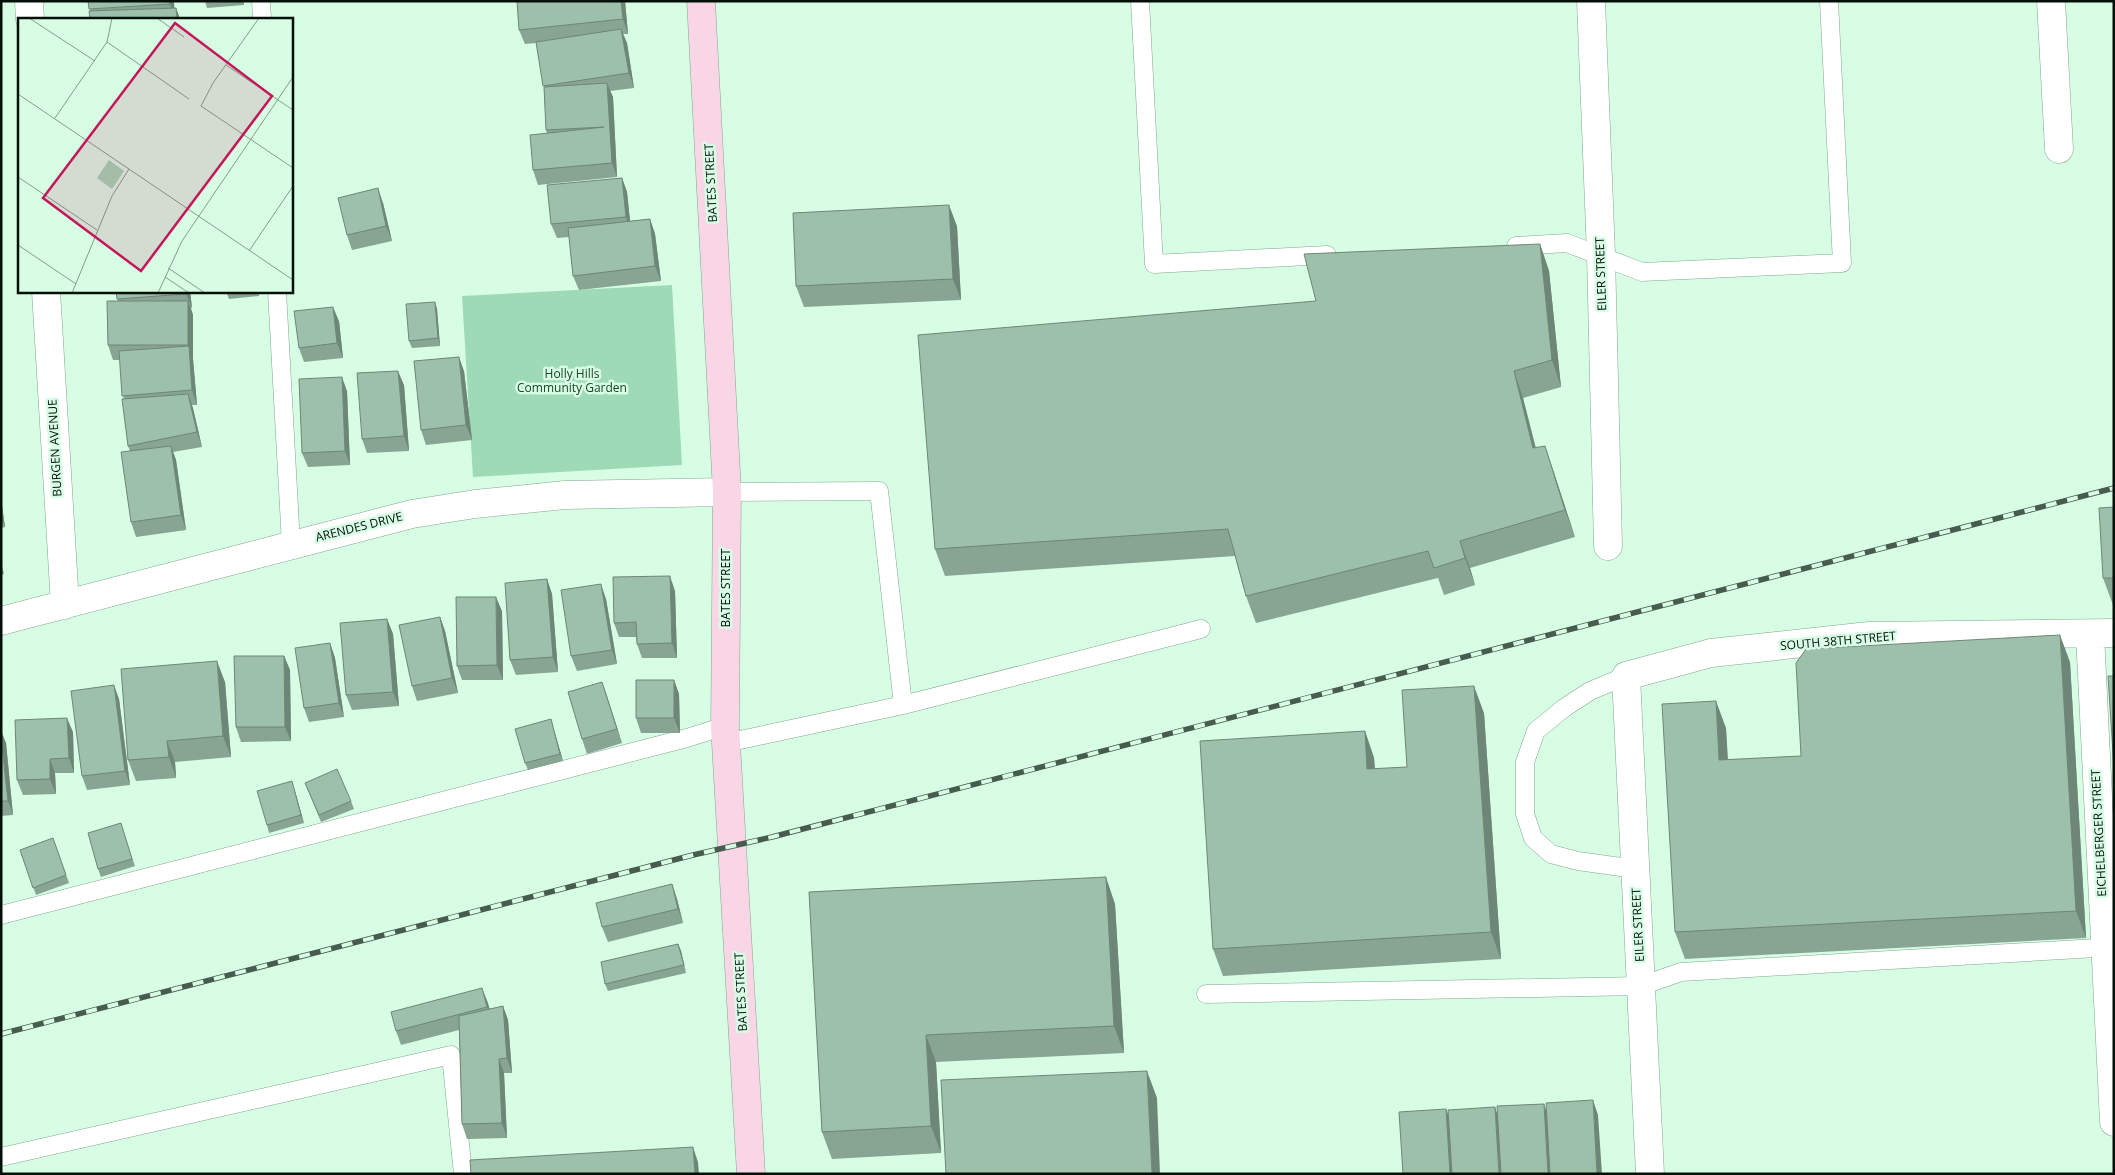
<svg xmlns="http://www.w3.org/2000/svg" width="2115" height="1175" font-family="'Open Sans',sans-serif">
  <style>
    .green { fill: #9edab5 }
    .lines { fill: none; stroke-linecap: round; stroke-linejoin: round }
    .service-casing { stroke: #83a58f; stroke-width: 19 }
    .minor-casing { stroke: #83a58f; stroke-width: 29 }
    .secondary-casing { stroke: #83a58f; stroke-width: 29 }
    .service { stroke: #fff; stroke-width: 18 }
    .minor { stroke: #fff; stroke-width: 28 }
    .secondary { stroke: #f8d6e5; stroke-width: 28 }
    .rail-casing { stroke: #475b4e; stroke-width: 5.5 }
    .rail { stroke: #d8fde5; stroke-width: 4; stroke-dasharray: 11; stroke-linecap: butt }
    .wall { fill: #87a592 }
    .shaded-wall { fill: #6e8677 }
    .building { fill: #9dc0aa; stroke: #6e8677 }
    .labels { text-anchor: middle; stroke-width: 5; stroke-linejoin: round; paint-order: stroke }
    .street-label { font-size: 12px; fill: #030f07; stroke: #d8fde5 }
    .park-label { font-size: 12px; fill: #19432c; stroke: #d8fde5 }
    .inset-road { fill: none; stroke: #839e8c; stroke-width: 1 }
    .view { fill: #c2185b; fill-opacity: 0.15; stroke: #c2185b; stroke-width: 2.5 }
    .inset-edge { fill: none; stroke: #030f07; stroke-width: 2.5 }
  </style>
  <rect width="100%" height="100%" fill="#d8fde5"/>
  <path class="green" d="M672 285 682 465 473 477 462 296Z"/>
  <g class="lines">
    <g class="service-casing">
      <path id="service" d="M261 1 262 19
        M1140 1 1154 264 1327 255
        M1516 246 1567 243 1642 272 1842 263 1829 1
        M277 291 291 544
        M727 492 879 491 903 705
        M1626 676 1590 691 1564 708 1536 731 1525 762V814L1533 838 1551 854 1578 861 1635 869
        M726 743 903 705 1201 629
        M1 915 687 738 725 726
        M1206 994 1641 986 1681 972 2114 947
        M1 1157 451 1055 463 1174"/>
    </g>
    <g class="minor-casing">
      <path id="minor" d="M29 1 30 19
        M1591 1 1601 255 1608 546
        M2051 1 2059 149
        M46 291 65 605
        M1 621 412 514 475 504 565 495 727 492
        M2090 634 2114 1122
        M1650 1174 1626 676 1711 653 1869 636 2114 633"/>
    </g>
    <g class="secondary-casing">
      <path id="secondary" d="M701 1 727 492 725 726 751 1174"/>
    </g>
    <use href="#service" class="service"/>
    <use href="#minor" class="minor"/>
    <use href="#secondary" class="secondary"/>
    <g class="rail-casing">
      <path id="rail" d="M1 1034 693 855 772 837 2114 488"/>
    </g>
    <use href="#rail" class="rail"/>
  </g>
  <path class="wall" d="M88 1H174V8H176L180 19H90V11Z
    M205 1H244V5L207 8Z
    M517 1H625L628 34H623L627 43 634 88 610 91 613 97 617 177 538 185 533 170 547 133 546 130 544 87 536 43 525 44 519 30Z
    M622 178 627 192 630 221 650 219 655 234 661 281 579 290 573 276 569 237 557 238 551 224Z
    M383 203 392 241 352 250 347 235Z
    M957 226 961 300 804 307 796 286Z
    M1540 244 1549 271 1561 387 1523 398 1536 448 1545 446 1554 473 1575 537 1470 568 1475 585 1444 595 1438 578 1256 623 1246 596 1235 556 945 576 935 549 1316 301Z
    M116 291H190L192 308H191L193 315V359L197 405H192L202 447 173 452 176 460 186 530 136 537 131 522 130 451 128 446 120 360H113L108 345 118 301Z
    M226 291H259V296L229 299Z
    M435 302 437 309 440 346 412 348 409 341Z
    M339 321 343 358 304 362 299 348Z
    M464 371 472 440 426 445 421 430Z
    M404 385 409 451 367 453 362 439Z
    M347 391 350 465 308 467 302 453Z
    M1 499 5 527 1 528Z
    M2114 507V605H2113L2103 578Z
    M1 562 4 574 1 575Z
    M547 579 552 594 558 672 516 675 510 660Z
    M675 591 677 658H642L637 644 636 637H619L614 623Z
    M606 599 617 664 577 671 571 656Z
    M502 611 503 680H462L457 666Z
    M440 617 445 631 458 693 417 701 412 686Z
    M387 619 393 634 399 706 352 710 346 695Z
    M330 643 335 658 344 717 309 722 304 708Z
    M284 656 290 670 291 741 241 742 236 727Z
    M2070 662 2086 938 1685 959 1675 932 1726 728 1728 760 1801 756Z
    M674 680 679 694 680 733H641L636 718Z
    M225 682 231 757 175 762 176 778 136 781 128 760Z
    M602 682 622 743 587 754 582 739Z
    M119 699 130 785 87 790 82 776Z
    M1484 713 1501 959 1223 976 1213 949 1365 731 1374 758 1375 769 1407 767Z
    M551 719 563 761 528 770 525 763Z
    M1 731 6 743 13 815 1 816Z
    M73 732 74 773H55L56 794 23 795 17 780Z
    M305 783 351 801 354 809 321 822Z
    M294 788 304 823 269 833 267 825Z
    M123 831 135 866 101 877 98 869Z
    M53 838 69 883 36 895 20 850Z
    M672 884 677 899 683 923 608 942 602 927Z
    M809 892 1115 904 1124 1053 936 1062 941 1153 832 1159 822 1132Z
    M678 944 681 951 686 973 608 991 605 984Z
    M482 988 489 1009 503 1006 508 1020 512 1073H504L507 1138 467 1139 462 1124 459 1030 401 1045 396 1031Z"/>
  <path class="shaded-wall" d="M169 1H174L175 19Z
    M621 1H625L628 34 623 19Z
    M176 8 180 19H177Z
    M621 29 627 43 634 88 629 73Z
    M607 83 613 97 617 177 612 163Z
    M622 178 627 192 631 231 626 217Z
    M378 188 383 203 392 241 386 226Z
    M949 205 957 226 961 300 953 279Z
    M650 219 655 234 661 281 655 266Z
    M1540 244 1549 271 1561 387 1552 360Z
    M186 291H190L192 308 186 294Z
    M188 301 193 315V359L197 405 192 390 188 345Z
    M435 302 437 309 440 346 438 338Z
    M333 307 339 321 343 358 337 343Z
    M459 357 464 371 472 440 466 425Z
    M398 371 404 385 409 451 404 436Z
    M1514 371 1523 398 1542 475 1533 448Z
    M342 377 347 391 350 465 345 451Z
    M188 394 193 408 202 447 197 432Z
    M171 446 176 460 186 530 181 515Z
    M1545 446 1554 473 1575 537 1565 510Z
    M1 499 5 527 1 518Z
    M1460 541 1470 568 1475 585 1465 558Z
    M670 576 675 591 677 658 672 643Z
    M547 579 552 594 558 672 553 657Z
    M601 584 606 599 617 664 612 650Z
    M496 597 502 611 503 680 497 665Z
    M440 617 445 631 458 693 452 678Z
    M387 619 393 634 399 706 393 692Z
    M2060 635 2070 662 2086 938 2076 911Z
    M330 643 335 658 344 717 339 703Z
    M284 656 290 670 291 741 285 727Z
    M217 661 225 682 231 757 223 736Z
    M674 680 679 694 680 733 674 718Z
    M602 682 607 696 622 743 617 729Z
    M114 685 119 699 130 785 125 771Z
    M1474 686 1484 713 1501 959 1491 932Z
    M1716 701 1726 728 1729 787 1719 760Z
    M67 718 73 732 74 773 69 758Z
    M551 719 553 727 563 761 560 754Z
    M1 731 6 743 13 815 8 801Z
    M1365 731 1374 758 1377 796 1367 769Z
    M167 741 175 762 176 778 169 757Z
    M50 759 55 773 56 794 50 779Z
    M292 781 304 823 301 815Z
    M1106 877 1115 904 1124 1053 1114 1026Z
    M672 884 677 899 683 923 678 909Z
    M678 944 681 951 686 973 684 965Z
    M482 988 488 1003 493 1021 487 1007Z
    M503 1006 508 1020 512 1073 507 1058Z
    M926 1035 936 1062 941 1153 931 1126Z
    M499 1059 504 1073 507 1138 502 1123Z
    M1147 1071 1157 1098 1160 1174H1152Z
    M1593 1100 1598 1115 1602 1174H1597Z
    M1544 1104 1549 1118 1553 1174H1548Z
    M1495 1107 1500 1122 1503 1174H1499Z
    M1446 1109 1452 1124 1454 1174H1450Z
    M693 1147 698 1162 699 1174H695Z"/>
  <path class="building" d="M88 1H169L170 4 89 9Z
    M517 1H621L623 19 519 30Z
    M176 8 177 19H90L89 11Z
    M621 29 629 73 543 86 536 42Z
    M607 83 612 163 533 170 530 135 604 127 546 130 544 87Z
    M622 178 626 217 551 224 547 185Z
    M378 188 386 226 347 235 338 198Z
    M949 205 953 279 796 286 793 213Z
    M650 219 655 266 573 276 568 228Z
    M1540 244 1552 360 1514 371 1533 448 1545 446 1565 510 1460 541 1465 558 1434 568 1428 551 1246 596 1228 529 935 549 918 335 1316 301 1304 254Z
    M116 291H186V294L117 299Z
    M107 301H188V345H108Z
    M435 302 438 338 409 341 406 304Z
    M333 307 337 343 299 348 294 311Z
    M189 346 192 390 122 396 119 351Z
    M459 357 466 425 421 430 414 361Z
    M398 371 404 436 362 439 357 373Z
    M342 377 345 451 302 453 299 379Z
    M188 394 197 432 128 446 122 399Z
    M171 446 181 515 131 522 121 452Z
    M2114 507V578H2103L2099 508Z
    M670 576 672 643 637 644 636 622 614 623 613 577Z
    M547 579 553 657 510 660 505 583Z
    M601 584 612 650 571 656 561 590Z
    M456 597H496L497 665 457 666Z
    M440 617 452 678 412 686 399 625Z
    M387 619 393 692 346 695 340 623Z
    M2060 635 2076 911 1675 932 1662 704 1716 701 1719 760 1801 756 1796 663 1806 649Z
    M330 643 339 703 304 708 295 648Z
    M234 656H284L285 727H236Z
    M217 661 223 736 167 741 169 757 128 760 121 669Z
    M2108 676H2114V769Z
    M636 680H674V718H636Z
    M602 682 617 729 582 739 568 692Z
    M114 685 125 771 82 776 71 691Z
    M1474 686 1491 932 1213 949 1200 741 1365 731 1367 769 1407 767 1402 690Z
    M67 718 69 758 50 759V779L17 780 15 720Z
    M551 719 560 754 525 763 515 729Z
    M1 737 8 801H1Z
    M337 769 351 801 319 815 305 783Z
    M292 781 301 815 267 825 257 791Z
    M121 823 132 859 98 869 88 833Z
    M53 838 66 875 33 888 20 850Z
    M1106 877 1114 1026 926 1035 931 1126 822 1132 809 892Z
    M672 884 678 909 602 927 596 903Z
    M678 944 684 965 605 984 601 962Z
    M482 988 487 1007 396 1031 391 1012Z
    M503 1006 507 1058 499 1059 502 1123 462 1124 459 1016Z
    M1147 1071 1152 1174H946L941 1080Z
    M1593 1100 1597 1174H1550L1546 1103Z
    M1544 1104 1548 1174H1501L1497 1106Z
    M1495 1107 1499 1174H1452L1448 1110Z
    M1446 1109 1450 1174H1403L1399 1112Z
    M693 1147 695 1174H471L470 1160Z"/>
  <g class="labels">
    <g class="street-label">
      <text transform="translate(711 183) rotate(-93)" y="4">BATES STREET</text>
      <text transform="translate(1601 274) rotate(-92)" y="4">EILER STREET</text>
      <text transform="translate(55 448) rotate(-93)" y="4">BURGEN AVENUE</text>
      <text transform="translate(359 527) rotate(-14)" y="4">ARENDES DRIVE</text>
      <text transform="translate(726 588) rotate(-90)" y="4">BATES STREET</text>
      <text transform="translate(1838 641) rotate(-5)" y="4">SOUTH 38TH STREET</text>
      <text transform="translate(2099 833) rotate(-93)" y="4">EICHELBERGER STREET</text>
      <text transform="translate(1638 925) rotate(-93)" y="4">EILER STREET</text>
      <text transform="translate(741 992) rotate(-93)" y="4">BATES STREET</text>
    </g>
    <g class="park-label">
      <text x="572" y="378">Holly Hills<tspan x="572" dy="14">Community Garden</tspan></text>
    </g>
  </g>
  <g transform="translate(18 18)">
    <rect width="275" height="275" fill="#d8fde5"/>
    <path d="M91 142 106 153 94 171 79 160Z" fill="#9edab5"/>
    <path class="inset-road" d="M11 0 77 43M139 0 166 19M241 0 195 65 183 88 275 150M89 24 171 81M208 47 275 92M0 76 275 262M37 100 89 24 94 0M0 159 79 212M0 227 58 266M231 233 275 168M150 250 187 275M147 259 171 275M54 275 94 178 111 151M140 275 164 223 275 59"/>
    <path class="view" d="M157 5 254 78 123 253 25 180Z"/>
    <rect width="275" height="275" class="inset-edge"/>
  </g>
  <rect width="2115" height="1175" fill="none" stroke="#030f07" stroke-width="5"/>
</svg>
